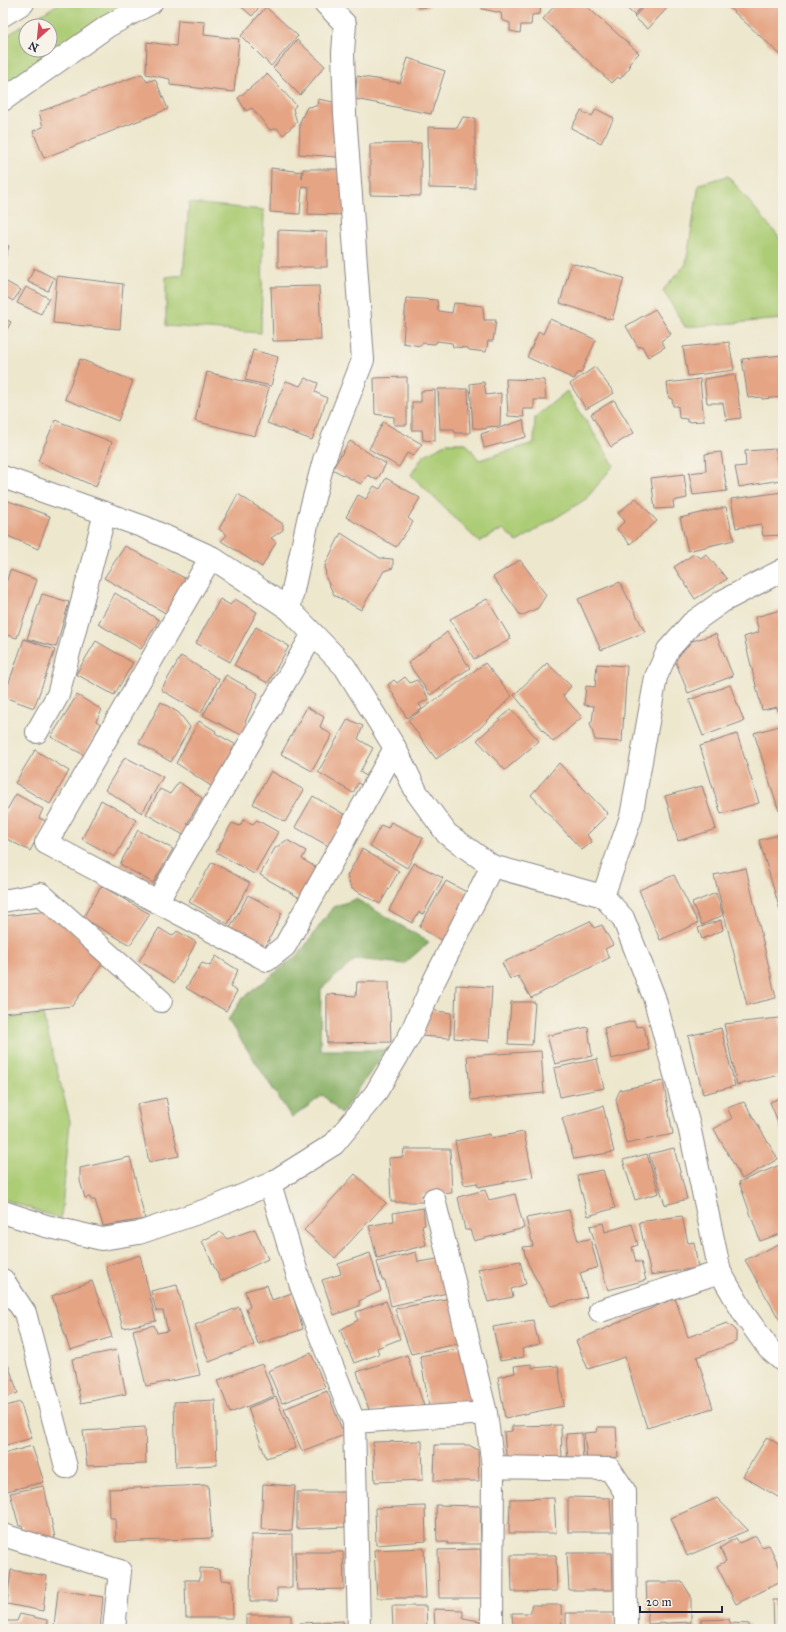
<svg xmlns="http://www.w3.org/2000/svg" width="786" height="1632" font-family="'IM FELL Great Primer',serif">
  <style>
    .green { fill: #accc75; stroke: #677758; fill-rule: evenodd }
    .forest { fill: #89b066; stroke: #566950 }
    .building { fill: #e5a484 }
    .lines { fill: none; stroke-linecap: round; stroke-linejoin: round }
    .minor-casing { stroke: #888484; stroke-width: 24 }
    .tertiary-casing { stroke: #888484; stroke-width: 24 }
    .motorway-casing { stroke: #888484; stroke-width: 24 }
    .minor { stroke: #fff; stroke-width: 22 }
    .tertiary { stroke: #fff; stroke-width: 22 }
    .motorway { stroke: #fff; stroke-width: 22 }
  </style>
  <rect width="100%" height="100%" fill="#f7f3e8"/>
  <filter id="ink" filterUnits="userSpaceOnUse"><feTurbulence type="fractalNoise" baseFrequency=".025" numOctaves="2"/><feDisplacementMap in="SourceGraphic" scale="8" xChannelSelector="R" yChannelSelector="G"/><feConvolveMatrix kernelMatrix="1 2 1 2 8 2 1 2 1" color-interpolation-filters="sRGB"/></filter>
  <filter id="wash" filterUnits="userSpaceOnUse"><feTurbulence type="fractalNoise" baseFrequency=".012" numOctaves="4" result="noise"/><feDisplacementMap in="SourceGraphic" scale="16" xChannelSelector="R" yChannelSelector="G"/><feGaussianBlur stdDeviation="0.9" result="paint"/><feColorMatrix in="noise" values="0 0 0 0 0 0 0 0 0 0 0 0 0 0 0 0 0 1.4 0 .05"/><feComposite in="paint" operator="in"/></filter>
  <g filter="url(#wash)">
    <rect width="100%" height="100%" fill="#ede7cd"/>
    <path class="green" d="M60 3H131L3 88V38ZM26 26H50V50H26Z
      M728 176 783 242V319L685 327 663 290 686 264 699 184Z
      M189 203 264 210 261 333 166 326V277L183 275Z
      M567 391 614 465 586 499 517 542 503 529 479 542 411 475 423 456 447 443H466L479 460 534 443 535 417Z
      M43 1015 70 1121 61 1219 3 1199V1019Z"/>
    <path class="forest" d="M356 899 429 942 404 964 356 959 321 989 320 1050H386L341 1114 323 1095 292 1118 228 1020 242 999 299 954 333 907Z"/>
    <g id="blocks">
      <path class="building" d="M237 3H263L252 16Z
        M410 3H430L429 7 418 8 417 4 410 5Z
        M483 3H541L540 14 532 15 531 25H521L520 33 510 31V23L502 20 501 13 482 9Z
        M557 3H583L639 53 629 64 630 67 620 79 618 77 612 83 543 19Z
        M621 3H645L634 15Z
        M647 3H661L667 8 648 29 634 17Z
        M724 3H780L783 6V57Z
        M266 7 298 36 271 66 241 36Z
        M178 20 205 22 204 35 239 39 234 92 170 85V79L146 74 147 42 176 46Z
        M297 40 325 66 300 95 273 68Z
        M408 58 445 71 431 114 355 99 357 76 400 83Z
        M142 74 147 82 155 79 168 109 44 158 33 131 43 127 39 112Z
        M267 74 296 105 293 109 297 122 283 135 277 128 270 130 252 108 246 111 238 98Z
        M318 99 338 103 337 157 299 154 300 122 307 107 317 106Z
        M596 109 614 118 601 143 571 128 581 111 592 116Z
        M463 117 475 118V189L429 188 428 127 457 128Z
        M421 143V196L370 195V144Z
        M271 168 302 172V178L303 169H345V215L308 214 309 187 302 186 300 214 270 212Z
        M278 230 327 232V267H278Z
        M3 244 9 246 5 259 3 258Z
        M571 263 624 278 612 320 560 303Z
        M34 268 54 278 48 291 28 282Z
        M57 276 123 284 120 329 53 323Z
        M3 280 21 290 13 301 3 295Z
        M319 286 321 340 273 341 271 287Z
        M26 287 49 298 41 314 17 303Z
        M406 298 437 300 438 311 452 313 454 303 483 306 484 320H496L493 341H488L486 352 469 350 468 348 453 347 452 343 437 341 435 344 422 343 420 346 403 343Z
        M655 309 671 334 661 341 665 347 648 357 642 346 638 347 626 326Z
        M3 318 11 322 3 337Z
        M550 319 596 340 581 373H578L574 379 527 357 539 331 543 334Z
        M729 342 734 370 688 376 683 347Z
        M253 350 278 357 271 386 245 380Z
        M783 355V397L762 399 761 397 748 398 742 359Z
        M80 359 133 381 118 421 65 399Z
        M595 367 614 393 586 409 570 384Z
        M207 372 269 388 255 436 195 421Z
        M735 374 741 418 726 420 723 403H707L704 379Z
        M407 377V425H394V417L375 414 374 378Z
        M305 378 318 383 315 392 327 398 312 440 267 423 286 381 300 386Z
        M506 379 544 380 546 400H534V409H523L524 417 508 416Z
        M700 379 704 421 687 422V419L679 418 678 406H673L672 399 669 398 667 383Z
        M484 382 486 395 501 393 500 426 487 427 486 429 473 428 470 384Z
        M438 389H468L470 433H455L454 429H440Z
        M435 390V441L423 440 422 430H412V402H421V391Z
        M614 400 634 433 611 447 591 414Z
        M55 420 112 442 96 487 38 461Z
        M523 420 526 437 484 448 481 434Z
        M383 422 422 444 413 456 407 453 399 467 369 449Z
        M350 441 386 464 377 480 368 475 361 484 332 469Z
        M776 449 780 480 739 487 735 467 746 466 745 451Z
        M721 452 727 491 693 495 689 473 706 471 705 454Z
        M684 474 687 498 673 501 674 508 655 509 651 478Z
        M386 478 420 498 408 518 413 522 396 547 346 517 358 495 366 499 374 486 380 489Z
        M783 492V535L763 536 761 524 736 528 731 499Z
        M238 494 283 524V530L271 538 276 542 262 567 221 541 227 535 219 529Z
        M636 498 657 521 630 544 617 529 625 521 618 513Z
        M3 499 50 516 38 549 3 534Z
        M726 507 734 540 688 551 680 518Z
        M341 533 380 558 393 559V568L384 571 361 610 334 595 326 578 325 565Z
        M125 546 188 580 169 615 104 578Z
        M694 554 701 558 706 554 727 579 695 599 674 567Z
        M520 560 546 595 538 608 521 616 493 577Z
        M10 570 37 580 17 638 3 634V593Z
        M620 582 645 632 601 650 578 599Z
        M115 593 159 620 141 649 98 624Z
        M42 594 69 602 56 647 27 639Z
        M220 599 230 605 235 599 257 612 230 662 196 643Z
        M487 599 511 639 474 659 450 619Z
        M781 610 783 618V714L779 715 777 707 762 710 744 637 759 632 755 617Z
        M256 627 289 646 268 683 234 665Z
        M447 632 470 668 430 695 408 663Z
        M716 634 733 676 688 693 675 660 692 641Z
        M24 639 55 650 34 708 4 697Z
        M96 641 133 663 114 695 76 674Z
        M181 656 219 679 201 713 161 690Z
        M485 663 512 696 479 729 436 759 408 720Z
        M547 663 571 686 563 696 582 717 553 742 514 695Z
        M597 664 627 666 622 742 595 740 590 723 592 722 594 706 584 705 586 686 595 687Z
        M226 675 258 693 245 722 251 727 245 737 203 715Z
        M405 677 410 683 417 680 429 699 419 704 422 709 407 718 388 685 394 680 397 683Z
        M730 685 744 721 703 736 689 700Z
        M77 695 102 710 96 721 101 724 84 755 51 737Z
        M161 702 179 713 190 727 171 762 139 743Z
        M307 707 324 717 320 727 332 735 312 771 281 754Z
        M511 709 539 741 505 770 477 740Z
        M348 719 363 726 358 739 373 748 360 772 368 777 363 786 358 783 353 793 318 772Z
        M199 721 216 731 215 733 238 746 214 788 176 763Z
        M783 725V810L779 811 754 733Z
        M737 734 759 803 721 814 700 746Z
        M35 750 69 771 50 804 15 783Z
        M125 757 163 777 142 813 105 790Z
        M559 763 608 814 587 835 592 842 582 850 531 795Z
        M271 771 304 790 285 822 253 804Z
        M179 782 202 798 187 824 193 827 187 837 146 814 160 789 170 794Z
        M702 786 716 829 678 841 665 796Z
        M16 794 43 809 39 818 46 821 30 851 3 837V817Z
        M313 796 347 816 330 847 295 827Z
        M101 800 136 820 115 857 82 839Z
        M243 820 253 824 257 820 278 832 254 874 216 852 232 823 240 826Z
        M391 822 423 838 407 868 370 846 381 825 388 828Z
        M138 830 173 849 153 883 120 864Z
        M783 834V920L759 840Z
        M287 840 306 851 302 859 317 868 300 898 260 875 275 848Z
        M362 849 399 871 380 904 351 888 347 876Z
        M212 862 250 883 228 924 189 902Z
        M414 863 443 878 423 914 419 912 412 923 389 910Z
        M746 868 776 998 747 1005 714 875Z
        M674 875 698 923 660 940 639 890Z
        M446 881 470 894 445 942 419 927Z
        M101 886 150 914 130 945 83 918Z
        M716 893 723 915 702 925 692 903Z
        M248 895 282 913 265 948 230 928Z
        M49 911 104 961 72 1006 3 1013V916Z
        M721 920 723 930 702 939 698 928Z
        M590 921 594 928 602 925 613 945 605 949 609 958 531 998 518 976 510 979 502 963Z
        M159 928 172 936 177 931 196 942 175 983 139 961Z
        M216 956 238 970 230 987 237 991 226 1011 186 988 202 963 210 966Z
        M357 982H389L391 1042 327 1043V994L356 996Z
        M456 985 492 987 489 1041 454 1038Z
        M511 1002H535L532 1045 508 1044Z
        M430 1010 451 1013 450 1038 420 1036Z
        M779 1018 783 1032V1070L779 1071 780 1075 737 1085 724 1024Z
        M634 1021 636 1027 644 1026 649 1050 611 1059 604 1028Z
        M588 1027 592 1056 555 1064 547 1036Z
        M721 1028 735 1086 703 1094 688 1036Z
        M541 1051 544 1093 471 1100 467 1056Z
        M597 1059 604 1088 560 1097 554 1068Z
        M663 1081 673 1134 626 1144 616 1099 620 1090Z
        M783 1097V1134L770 1102Z
        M166 1098 179 1156 149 1162 137 1104Z
        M744 1102 778 1159 742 1179 714 1129 732 1118 727 1108Z
        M603 1106 614 1152 574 1159 562 1118Z
        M524 1132 533 1177 478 1187 477 1183 464 1185 455 1141 490 1134 491 1138Z
        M674 1148 687 1199 665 1205 649 1154Z
        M404 1149H450L452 1193 422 1195 423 1202H391L389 1158 403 1157Z
        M647 1154 659 1193 635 1200 623 1160Z
        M130 1157 145 1219 103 1226 95 1200H91L90 1197 85 1198 80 1181V1168Z
        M780 1165 783 1172V1233L760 1241 739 1182Z
        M603 1170 615 1208 588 1216 577 1175Z
        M355 1174 386 1203 335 1258 304 1230Z
        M485 1190 489 1200 515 1194 524 1228 474 1241 470 1230H465L458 1197Z
        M423 1208 425 1225 422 1226 426 1245 377 1258 369 1226 394 1221 393 1213Z
        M569 1210 578 1241 590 1239 598 1267 580 1273 587 1297 551 1306 528 1264 523 1247 533 1246 526 1218Z
        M682 1216 688 1243 694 1242 698 1268 651 1275 639 1222Z
        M603 1223 605 1232 632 1224 638 1245 632 1247 636 1262H641L646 1280 608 1290 590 1226Z
        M255 1229 268 1259 221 1281 202 1241 220 1232 227 1239Z
        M783 1242V1326L745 1260Z
        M416 1252 418 1262 438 1259 447 1293 391 1306 385 1280H382L377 1262Z
        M370 1253 381 1291 359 1301V1306L334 1315 322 1280 341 1274 338 1264Z
        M140 1255 156 1321 123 1328 106 1266Z
        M520 1261 526 1284 511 1289 513 1297 488 1302 478 1269Z
        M92 1281 112 1337 70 1350 52 1296Z
        M177 1285 200 1375 146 1386 133 1330 154 1325 157 1333 168 1331 163 1311H156L151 1291Z
        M267 1285 272 1300 292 1293 303 1329 258 1344 246 1309 250 1307 245 1291Z
        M450 1298 461 1343 411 1354 395 1309Z
        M675 1298 688 1337 727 1323 736 1330V1342L697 1357 713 1408 647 1428 625 1357 588 1369 576 1341Z
        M386 1301 400 1339 377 1348 379 1354 354 1363 340 1330 358 1320 356 1312Z
        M239 1307 254 1345 209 1362 195 1325Z
        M533 1320 539 1344 522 1349 524 1357 500 1361 493 1327Z
        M462 1348 472 1402 430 1411 420 1356Z
        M117 1350 126 1394 81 1403 72 1359Z
        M311 1353 325 1387 282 1403 268 1371Z
        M407 1355 425 1409 390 1412 388 1407 370 1413 357 1372Z
        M8 1364 18 1393 3 1398V1365Z
        M262 1364 274 1396 230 1413 218 1380Z
        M532 1364V1368L558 1366 564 1406 505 1418 498 1377 515 1373 514 1366Z
        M327 1391 344 1435 302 1451 284 1409Z
        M276 1397 296 1448 266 1458 248 1408Z
        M215 1400 217 1465 176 1467 174 1402Z
        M20 1402 32 1438 3 1446V1407Z
        M561 1425 562 1460 516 1461 506 1455 504 1432 512 1431V1426Z
        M145 1427 146 1464 87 1466 83 1431Z
        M598 1427H616L618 1457 587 1460 584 1433 597 1432Z
        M582 1433 583 1461H568L566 1434Z
        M767 1437 783 1447V1500L743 1476Z
        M422 1441 423 1480 375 1482 373 1442Z
        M435 1445H469L478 1450 479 1481H434Z
        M32 1446 44 1482 3 1492V1454Z
        M263 1484 295 1486 292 1531 261 1529Z
        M208 1485 212 1538 116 1542 115 1518H110L109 1489Z
        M44 1486 55 1538 39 1542 24 1532 22 1526H19L10 1493Z
        M297 1492H345V1527L297 1529Z
        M568 1497 610 1498 612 1532H568Z
        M554 1498 556 1533H509L510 1499Z
        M717 1498 748 1530 687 1556 671 1518Z
        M436 1505 480 1506 481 1544H447L448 1542H437Z
        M425 1506 426 1541 376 1545 375 1508Z
        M292 1534V1588H277V1601H250L251 1535Z
        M756 1536 762 1547 769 1545 783 1574V1581L736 1604 717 1566 726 1561 720 1548 736 1538 739 1543Z
        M424 1548 426 1598H377L374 1550Z
        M480 1549 482 1598H439L438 1550Z
        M295 1552H343L344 1589 297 1590Z
        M567 1553H612L613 1590H569Z
        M511 1555H556L557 1591 512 1592Z
        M200 1568 220 1569 221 1580 232 1581 233 1618H186L185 1580H200Z
        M11 1570 47 1576 43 1611 7 1604Z
        M646 1582H682L691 1596V1622L648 1624Z
        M58 1590 103 1597 100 1629H70L54 1626Z
        M773 1600H783V1629H774Z
        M531 1605H561L562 1629H513L512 1613H531Z
        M392 1606H426L427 1629H393Z
        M434 1609 463 1610V1618L480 1621V1629H435Z
        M566 1613H614L615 1629H566Z
        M20 1614 47 1620V1629H6V1621H17Z
        M246 1615H291V1629H246Z
        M729 1619 730 1623 749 1624V1629H701V1620Z
        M343 1621 344 1629H300V1623Z
        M642 1626 696 1627V1629H642Z"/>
    </g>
  </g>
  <g filter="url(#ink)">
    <use href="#blocks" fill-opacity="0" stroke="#888484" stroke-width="1"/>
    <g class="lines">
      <g class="minor-casing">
        <path id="minor" d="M3 100 108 26 151 3
          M211 557 46 843 267 960 285 946 395 748
          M289 609 308 520 324 460 363 360 345 114 343 53 345 24 325 3
          M37 732 58 695 105 513
          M603 896 631 817 656 677 668 650 692 623 723 601 783 570
          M3 901 41 894 161 1001
          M157 902 313 634
          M270 1184 301 1286 354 1422 359 1629
          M3 1212 46 1226 102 1239 139 1233 215 1207 270 1184 334 1144 375 1094 410 1035 434 981 492 866
          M3 1280 25 1313 66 1467
          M600 1311 720 1272
          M486 1413 493 1467
          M354 1422 486 1413 434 1199
          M3 1535 120 1571 114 1629
          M492 1629 493 1467 610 1469 625 1492 626 1629"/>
      </g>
      <g class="tertiary-casing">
        <path id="tertiary" d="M3 477 144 527 211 557 289 609 345 667 395 748 417 793 447 834 492 866 603 896 623 918 654 997 689 1126 720 1272 746 1317 769 1349 783 1361"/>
      </g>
      <g class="motorway-casing">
        <path id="motorway" d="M3 15 23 3"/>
      </g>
      <use href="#minor" class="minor"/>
      <use href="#tertiary" class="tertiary"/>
      <use href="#motorway" class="motorway"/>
    </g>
  </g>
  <rect width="786" height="1632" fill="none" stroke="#f7f3e8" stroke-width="16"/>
  <g transform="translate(38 38) rotate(207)"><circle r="19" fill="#f7f3e8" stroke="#a29fa3"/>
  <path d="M0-3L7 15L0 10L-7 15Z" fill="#d1495b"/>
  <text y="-6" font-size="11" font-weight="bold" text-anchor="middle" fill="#22223b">N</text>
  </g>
  <path d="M640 1606v6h82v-6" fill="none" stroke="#22223b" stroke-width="2"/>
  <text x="646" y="1606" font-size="12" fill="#22223b" stroke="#f7f3e8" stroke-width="3" paint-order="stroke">20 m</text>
</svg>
